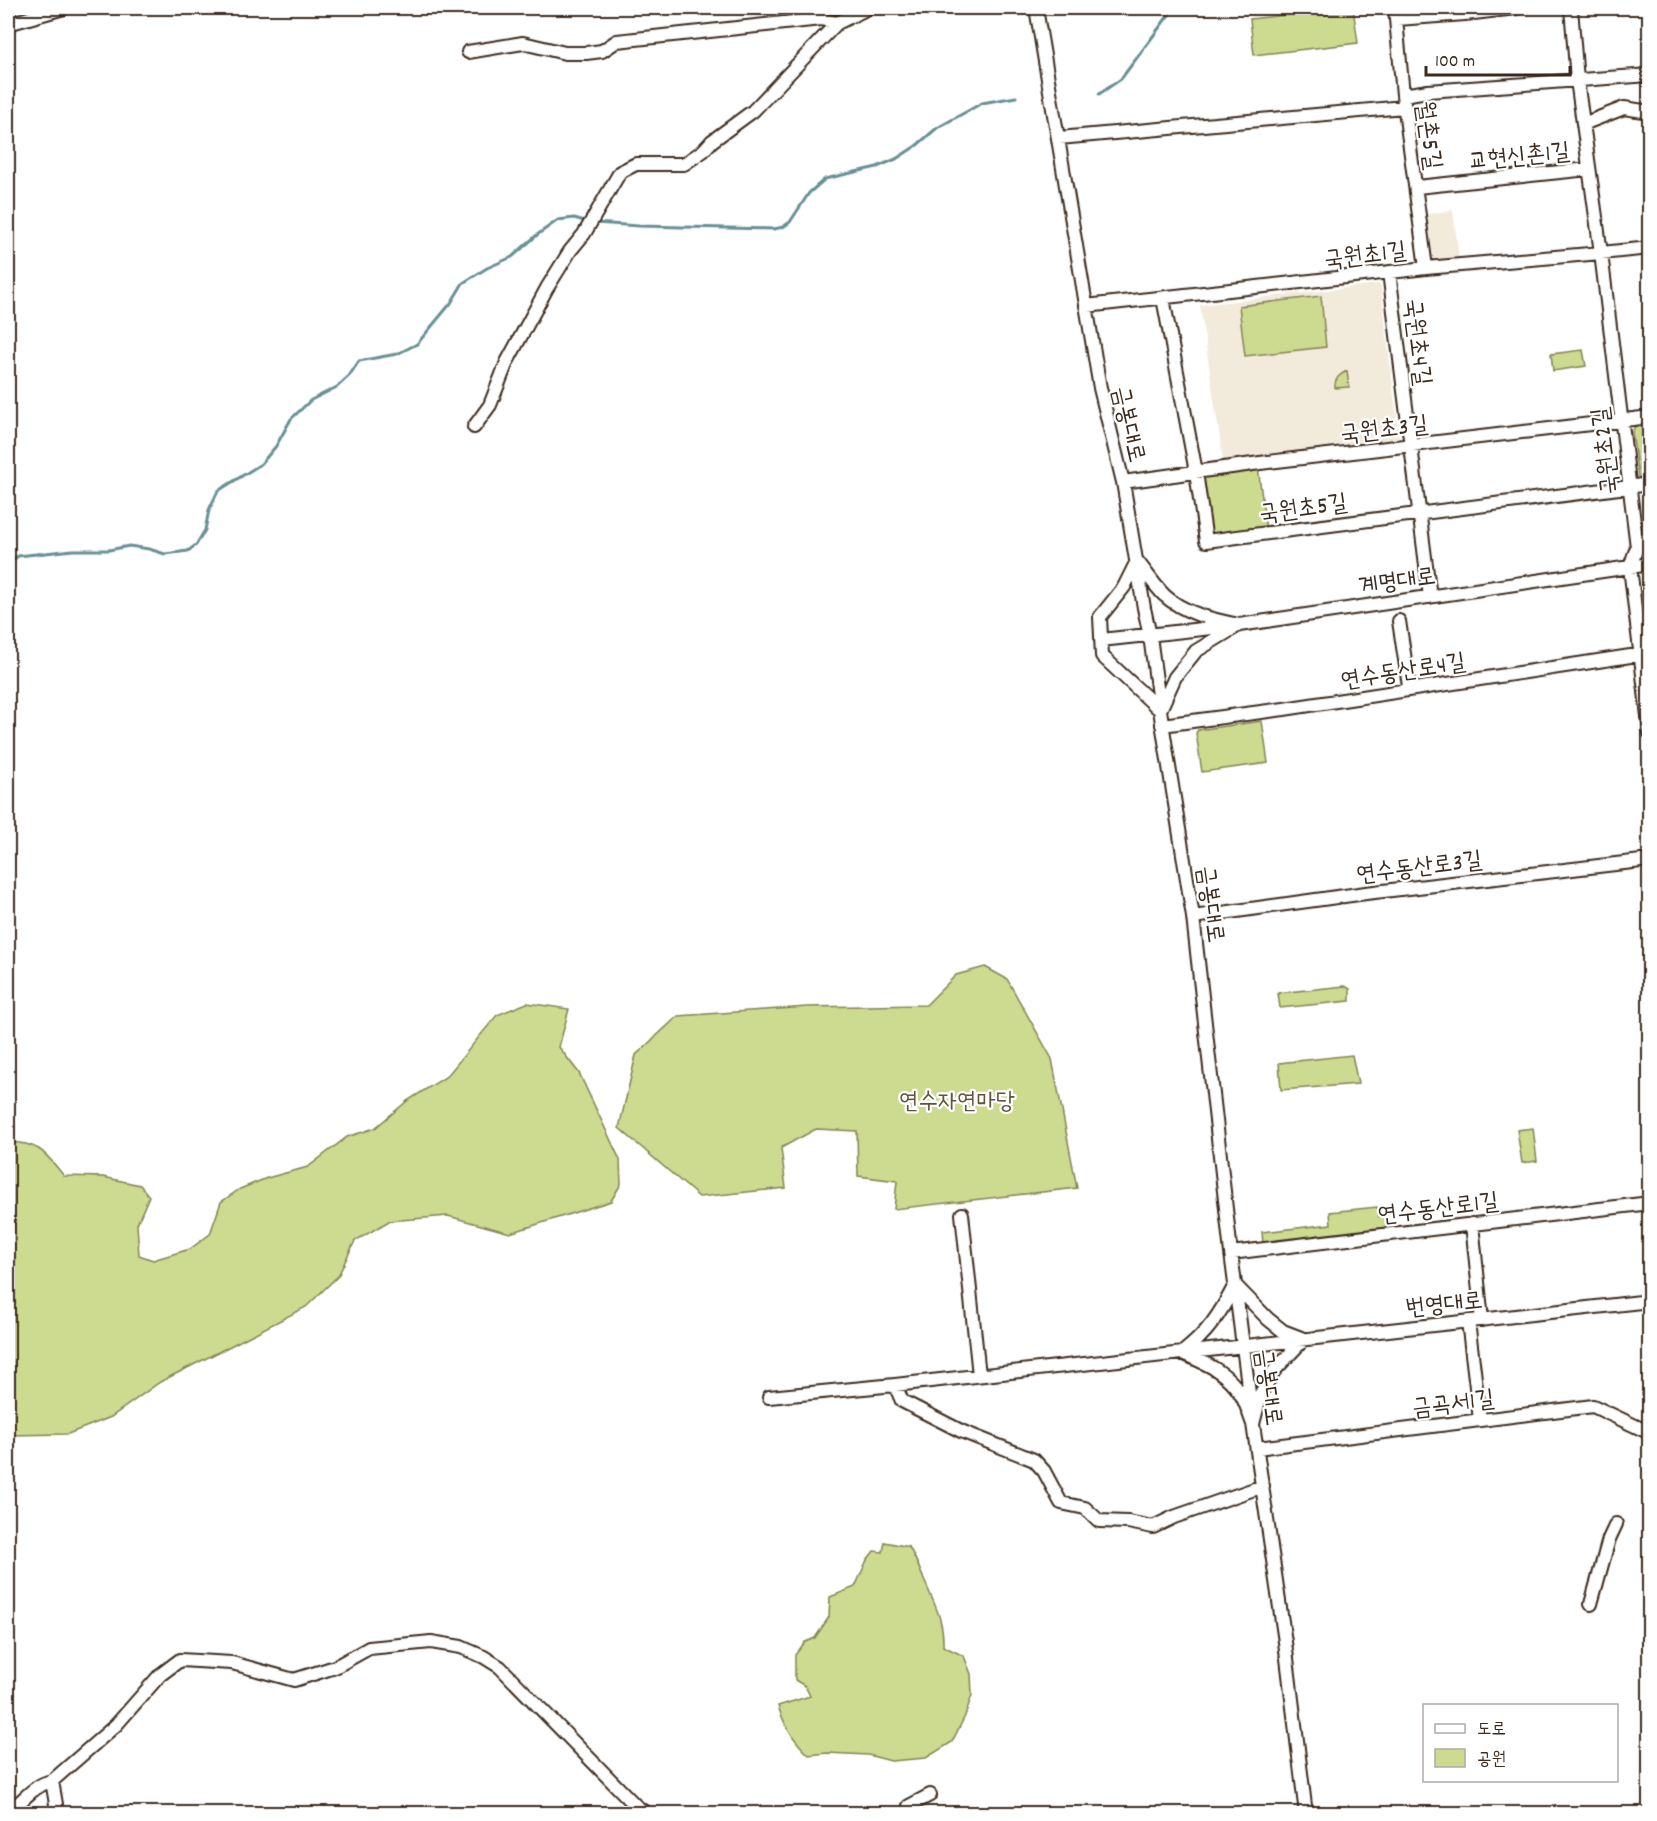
<svg xmlns="http://www.w3.org/2000/svg" width="1657" height="1821" font-family="Dekko,'Poor Story',sans-serif">
  <style>
    .built { fill: #f2ebdc }
    .green { fill: #ccdb8f; stroke: #848256; stroke-width: 1.5 }
    .lines { fill: none; stroke-linecap: round; stroke-linejoin: round }
    .stream { stroke: #689094; stroke-width: 3 }
    .minor-casing { stroke: #3b2a1e; stroke-width: 16 }
    .minor { stroke: #fff; stroke-width: 12 }
    .labels { text-anchor: middle; stroke-width: 4.5; stroke-linejoin: round; paint-order: stroke }
    .street-label { font-size: 24px; fill: #3b2a1e; stroke: #fff }
    .park-label { font-size: 24px; fill: #5f563a; stroke: #fff }
  </style>
  <rect width="100%" height="100%" fill="#fff"/>
  <filter id="ink" filterUnits="userSpaceOnUse"><feTurbulence type="fractalNoise" baseFrequency=".0167" numOctaves="2"/><feDisplacementMap in="SourceGraphic" scale="12" xChannelSelector="R" yChannelSelector="G"/><feConvolveMatrix kernelMatrix="1 2 1 2 8 2 1 2 1" color-interpolation-filters="sRGB"/></filter>
  <g filter="url(#ink)">
    <path class="built" d="M1453 210 1459 259 1438 262 1432 258 1427 214Z
      M1378 284 1381 286 1399 439 1223 460 1200 305Z"/>
    <path class="green" d="M1348 8H1353L1358 43 1254 55 1250 19Z
      M1321 296 1326 347 1245 356 1239 306Z
      M1583 350 1586 366 1553 371 1551 354Z
      M1347 371 1349 387 1335 388C1334 379 1339 375 1347 371Z
      M1649 423V479L1643 480 1638 476 1632 432 1636 425Z
      M1258 466 1266 530 1211 537 1200 477Z
      M1262 721 1268 763 1202 772 1196 733 1198 730Z
      M985 967 1007 979 1052 1059 1077 1188 894 1209 897 1181 858 1176 857 1131 816 1129 781 1148 786 1188 699 1197 619 1128 636 1055 678 1016 807 1007 926 1005 956 975Z
      M1345 986 1350 989V1001L1280 1008 1278 993Z
      M527 1003 569 1009 559 1047 579 1073 620 1160 621 1184 611 1201 510 1233 448 1216 389 1221 355 1241 338 1276 306 1307 160 1382 111 1417 68 1434 8 1435V1142C41 1143 45 1153 64 1176L103 1177 140 1185 149 1196 137 1224 139 1255 153 1260 190 1249 210 1234 221 1202 240 1189 267 1178 308 1167 347 1137 375 1128 407 1101 447 1076 497 1015Z
      M1352 1055 1358 1084 1281 1090 1279 1063Z
      M1533 1128 1537 1161 1522 1163 1517 1130Z
      M1377 1207 1379 1217 1387 1216 1388 1229 1263 1244 1262 1232 1331 1224 1330 1212Z
      M885 1542 909 1547C916 1559 920 1570 925 1582 935 1606 944 1620 943 1646L964 1656 971 1674 972 1695 965 1716 952 1742 926 1758 891 1761 868 1755 827 1753 809 1755C794 1741 784 1725 778 1706L810 1696 805 1686 795 1680V1655L805 1642 815 1638 829 1617 830 1597 855 1587 867 1560 874 1551 883 1552Z"/>
    <g class="lines">
      <path class="stream" d="M1099 94 1121 79 1174 8
        M595 223 639 226 774 229 783 227 790 222 809 193 825 179 877 167 896 159 916 146 937 128 982 103 1016 97
        M8 564 18 556 73 550H109L129 546 149 549 165 554 188 551 196 545 205 530 209 510 218 491 261 464 276 446 291 419 311 400 337 387 349 376 359 361 397 354 417 344 451 303 463 283 487 268 512 257 537 235 558 220 574 218 588 222"/>
      <g class="minor-casing">
        <path id="minor" d="M1036 8 1100 388 1123 482 1144 608 1150 636 1160 710 1193 917 1231 1253 1253 1424 1285 1642 1306 1814
          M1395 8 1403 95 1426 268
          M1571 8 1577 80 1601 253 1637 547 1630 567 1650 733
          M1397 19 1465 14 1516 8
          M8 24 64 8
          M468 52 523 43 565 53H586L602 51 617 41 821 19 837 23
          M1403 95 1428 91 1650 75
          M1583 124 1624 108 1650 112
          M1059 138 1404 107
          M1417 187 1589 169
          M1389 272 1430 597
          M1163 298 1196 472 1206 541 1650 484
          M1086 306 1426 268 1601 253 1650 248
          M474 427 490 405 507 362 547 288 570 251 584 234 620 172 636 164H684L703 151 712 141 753 111 837 23 868 8
          M1123 482 1260 463 1650 417
          M1137 561C1146 572 1154 585 1164 595 1183 613 1213 620 1239 625L1196 651 1175 677 1160 710 1102 656 1100 617 1124 587Z
          M1399 621 1409 686
          M1101 640 1239 625 1650 564
          M1162 725 1284 709 1650 653
          M1193 917 1366 893 1650 860
          M962 1214 979 1375
          M1472 1224 1482 1320
          M1231 1253 1650 1203
          M1235 1285 1268 1319 1283 1331 1304 1339 1274 1371 1261 1393 1253 1424C1249 1414 1246 1402 1240 1393 1226 1371 1205 1363 1182 1353 1208 1333 1220 1314 1235 1285Z
          M1468 1321 1480 1420
          M895 1385 902 1401 961 1431 1034 1460 1044 1471 1061 1503 1085 1508 1099 1521 1128 1522 1153 1527 1174 1517 1263 1486
          M769 1397 895 1385 1650 1301
          M1257 1448 1593 1406 1650 1433
          M1591 1604 1609 1539 1616 1524
          M52 1781 56 1804 54 1814
          M8 1811C25 1801 32 1785 52 1781L116 1725 160 1675 180 1660 232 1663 294 1680 335 1667 369 1648 431 1642 461 1647 484 1657 500 1667 636 1806 647 1814
          M909 1814V1806L930 1795"/>
      </g>
      <use href="#minor" class="minor"/>
    </g>
  </g>
  <g class="labels">
    <g class="street-label">
      <text transform="translate(1430 135) rotate(82)" y="8">월촌5길</text>
      <text transform="translate(1519 155) rotate(-6)" y="8">교현신촌1길</text>
      <text transform="translate(1365 254) rotate(-7)" y="8">국원초1길</text>
      <text transform="translate(1419 342) rotate(83)" y="8">국원초4길</text>
      <text transform="translate(1130 424) rotate(77)" y="8">금봉대로</text>
      <text transform="translate(1384 428) rotate(-7)" y="8">국원초3길</text>
      <text transform="translate(1604 451) rotate(-97)" y="8">국원초2길</text>
      <text transform="translate(1303 507) rotate(-8)" y="8">국원초5길</text>
      <text transform="translate(1397 580) rotate(-8)" y="8">계명대로</text>
      <text transform="translate(1403 670) rotate(-9)" y="8">연수동산로4길</text>
      <text transform="translate(1419 866) rotate(-7)" y="8">연수동산로3길</text>
      <text transform="translate(1212 904) rotate(82)" y="8">금봉대로</text>
      <text transform="translate(1438 1207) rotate(-7)" y="8">연수동산로1길</text>
      <text transform="translate(1444 1303) rotate(-6)" y="8">번영대로</text>
      <text transform="translate(1270 1387) rotate(82)" y="8">금봉대로</text>
      <text transform="translate(1453 1402) rotate(-7)" y="8">금곡서1길</text>
    </g>
    <g class="park-label">
      <text x="957" y="1108">연수자연마당</text>
    </g>
  </g>
  <rect width="1657" height="1821" fill="none" stroke="#fff" stroke-width="30"/>
  <rect x="15" y="15" width="1627" height="1791" fill="none" stroke="#3b2a1e" stroke-width="2" filter="url(#ink)"/>
  <rect x="1423" y="1704" width="195" height="78" fill="#ffffff" stroke="#b1aaa5" stroke-width="1.5"/>
  <rect x="1435" y="1724" width="30" height="9" fill="#ffffff" stroke="#b1aaa5" stroke-width="1.5"/>
  <text x="1477" y="1734" font-size="18" fill="#3b2a1e">도로</text>
  <rect x="1435" y="1749" width="30" height="18" fill="#ccdb8f" stroke="#b1aaa5" stroke-width="1.5"/>
  <text x="1477" y="1764" font-size="18" fill="#3b2a1e">공원</text>
  <path d="M1426 66v9h144v-9" fill="none" stroke="#3b2a1e" stroke-width="3"/>
  <text x="1435" y="66" font-size="18" fill="#3b2a1e" stroke="#ffffff" stroke-width="4.5" paint-order="stroke">100 m</text>
</svg>
